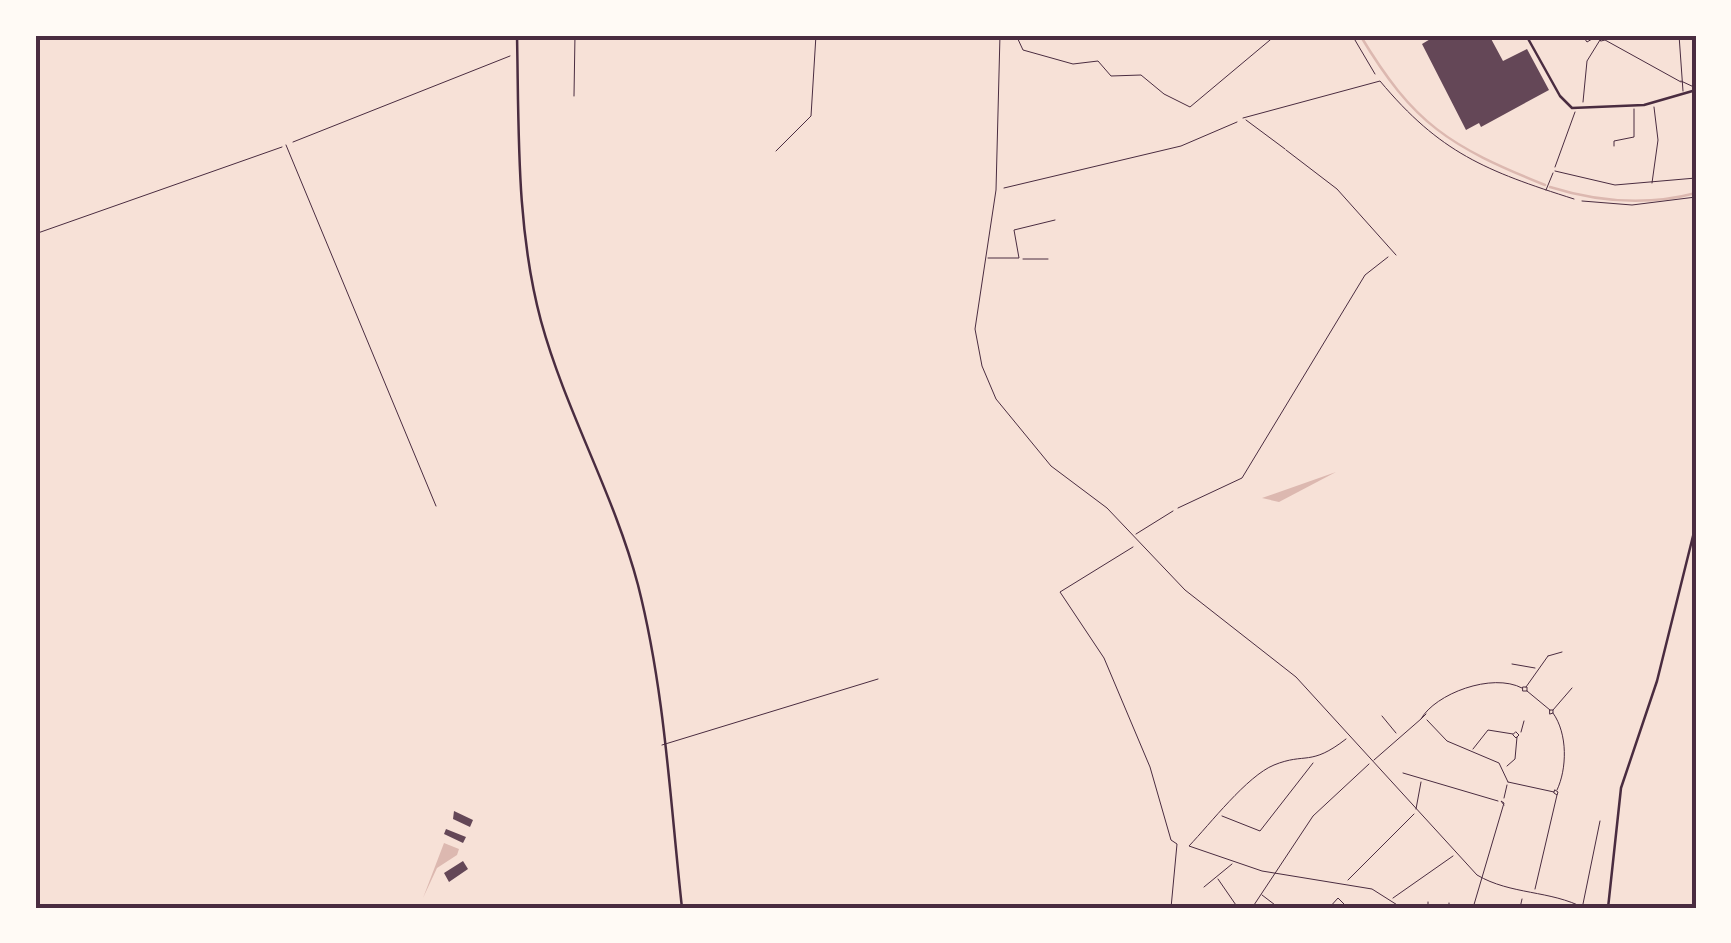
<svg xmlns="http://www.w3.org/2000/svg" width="1731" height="943" font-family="Mulish,sans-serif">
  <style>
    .water { fill: #dcb8b0 }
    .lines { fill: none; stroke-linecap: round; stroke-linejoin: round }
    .stream { stroke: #dcb8b0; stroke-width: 2.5 }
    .building { fill: #644757 }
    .path { stroke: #4a2c40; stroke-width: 1 }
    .service { stroke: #4a2c40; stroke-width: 1 }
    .minor { stroke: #4a2c40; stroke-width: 1 }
    .secondary { stroke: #4a2c40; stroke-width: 2.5 }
    .neatline { fill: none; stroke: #4a2c40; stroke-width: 4 }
  </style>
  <rect width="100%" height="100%" fill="#f7e1d7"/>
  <path class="water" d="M1336 472 1279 502 1262 498Z
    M444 843 459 849 457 855 437 868 423 898Z"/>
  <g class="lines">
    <path class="stream" d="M1360 35C1414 125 1449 146 1545 185
      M1550 187C1598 202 1647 206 1696 193"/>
  </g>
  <path class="building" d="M1437 35H1489L1503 61 1527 49 1549 90 1481 127 1479 123 1466 130 1422 44Z
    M454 811 473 820 470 827 453 819Z
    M446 829 466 837 463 843 444 834Z
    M463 861 468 869 449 882 444 873Z"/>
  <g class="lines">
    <path class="path" d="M1016 35 1023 50 1073 64 1098 61 1111 76 1141 75 1164 94 1190 107 1276 35
      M1352 35 1375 74
      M293 142 510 56
      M776 151 811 116 816 35
      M1004 188 1181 146 1237 122
      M1582 201 1632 205 1696 197
      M35 234 282 147
      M1178 508 1242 478 1365 275 1388 257
      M1133 547 1060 592 1104 658 1150 767 1171 840 1177 844 1171 908"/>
    <path class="service" d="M1582 35 1587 42 1597 36
      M1681 81 1696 88
      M1246 120 1285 149
      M286 145 436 506
      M1548 656 1562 652"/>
    <path class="minor" d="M1000 35 996 190 975 329 982 366 996 399 1051 466 1107 508 1185 590 1296 677 1477 875C1511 895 1550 890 1584 908
      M1679 35 1683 91
      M1600 36H1604L1605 40 1601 41Z
      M1605 40 1681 82
      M574 96 575 35
      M1583 102 1587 61 1600 40
      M1243 118 1380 81C1440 153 1486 171 1574 199
      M1614 146V141L1634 137V109
      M1286 150 1337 189 1396 255
      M1555 167 1575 112
      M1555 171 1615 185 1696 178
      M1652 183 1658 140 1654 107
      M1546 190 1553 173
      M988 258H1019L1014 230 1055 220
      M1023 259H1048
      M1136 534 1173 511
      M1512 664 1535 668
      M1523 687H1527V691H1523Z
      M1526 687 1548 656
      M1527 691 1550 710
      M1550 710H1553V713L1550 714Z
      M1553 710 1572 688
      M1553 713C1568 734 1567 769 1557 790
      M1426 714 1421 719C1435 694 1492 672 1522 688
      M1382 716 1396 733
      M1427 720 1447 741 1499 763 1508 782
      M1516 732 1519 735 1516 738 1513 735Z
      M1521 732 1524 721
      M1346 739C1310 767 1306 752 1274 765 1247 776 1210 824 1189 846L1262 871 1372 889 1402 908
      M662 745 878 679
      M1473 749 1488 730 1513 734
      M1374 760 1421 719
      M1507 766 1515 759 1517 737
      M1403 773 1498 801
      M1508 782 1554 792
      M1555 790 1558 792 1557 795 1554 793Z
      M1504 798 1507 785
      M1416 809 1421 782
      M1222 816 1260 831 1313 763
      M1218 879 1238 908
      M1348 880 1414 814
      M1204 887 1232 864
      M1535 889 1557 795
      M1262 895 1279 908
      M1393 898 1453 856
      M1583 904 1600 821
      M1252 908 1313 816 1369 764
      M1329 908 1338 898 1348 908
      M1428 908V902
      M1449 908V903
      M1473 908 1504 803 1501 801 1504 805
      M1520 908 1522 899"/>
    <path class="secondary" d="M517 35C519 131 516 228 541 321 566 412 614 494 638 585 665 691 670 800 682 908
      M1526 35 1560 96 1572 108 1644 105 1696 90
      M1608 908 1621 788 1657 681 1696 524"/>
  </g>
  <rect width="1731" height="943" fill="none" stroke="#fffaf5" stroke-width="75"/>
  <rect x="38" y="38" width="1656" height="868" class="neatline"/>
</svg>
